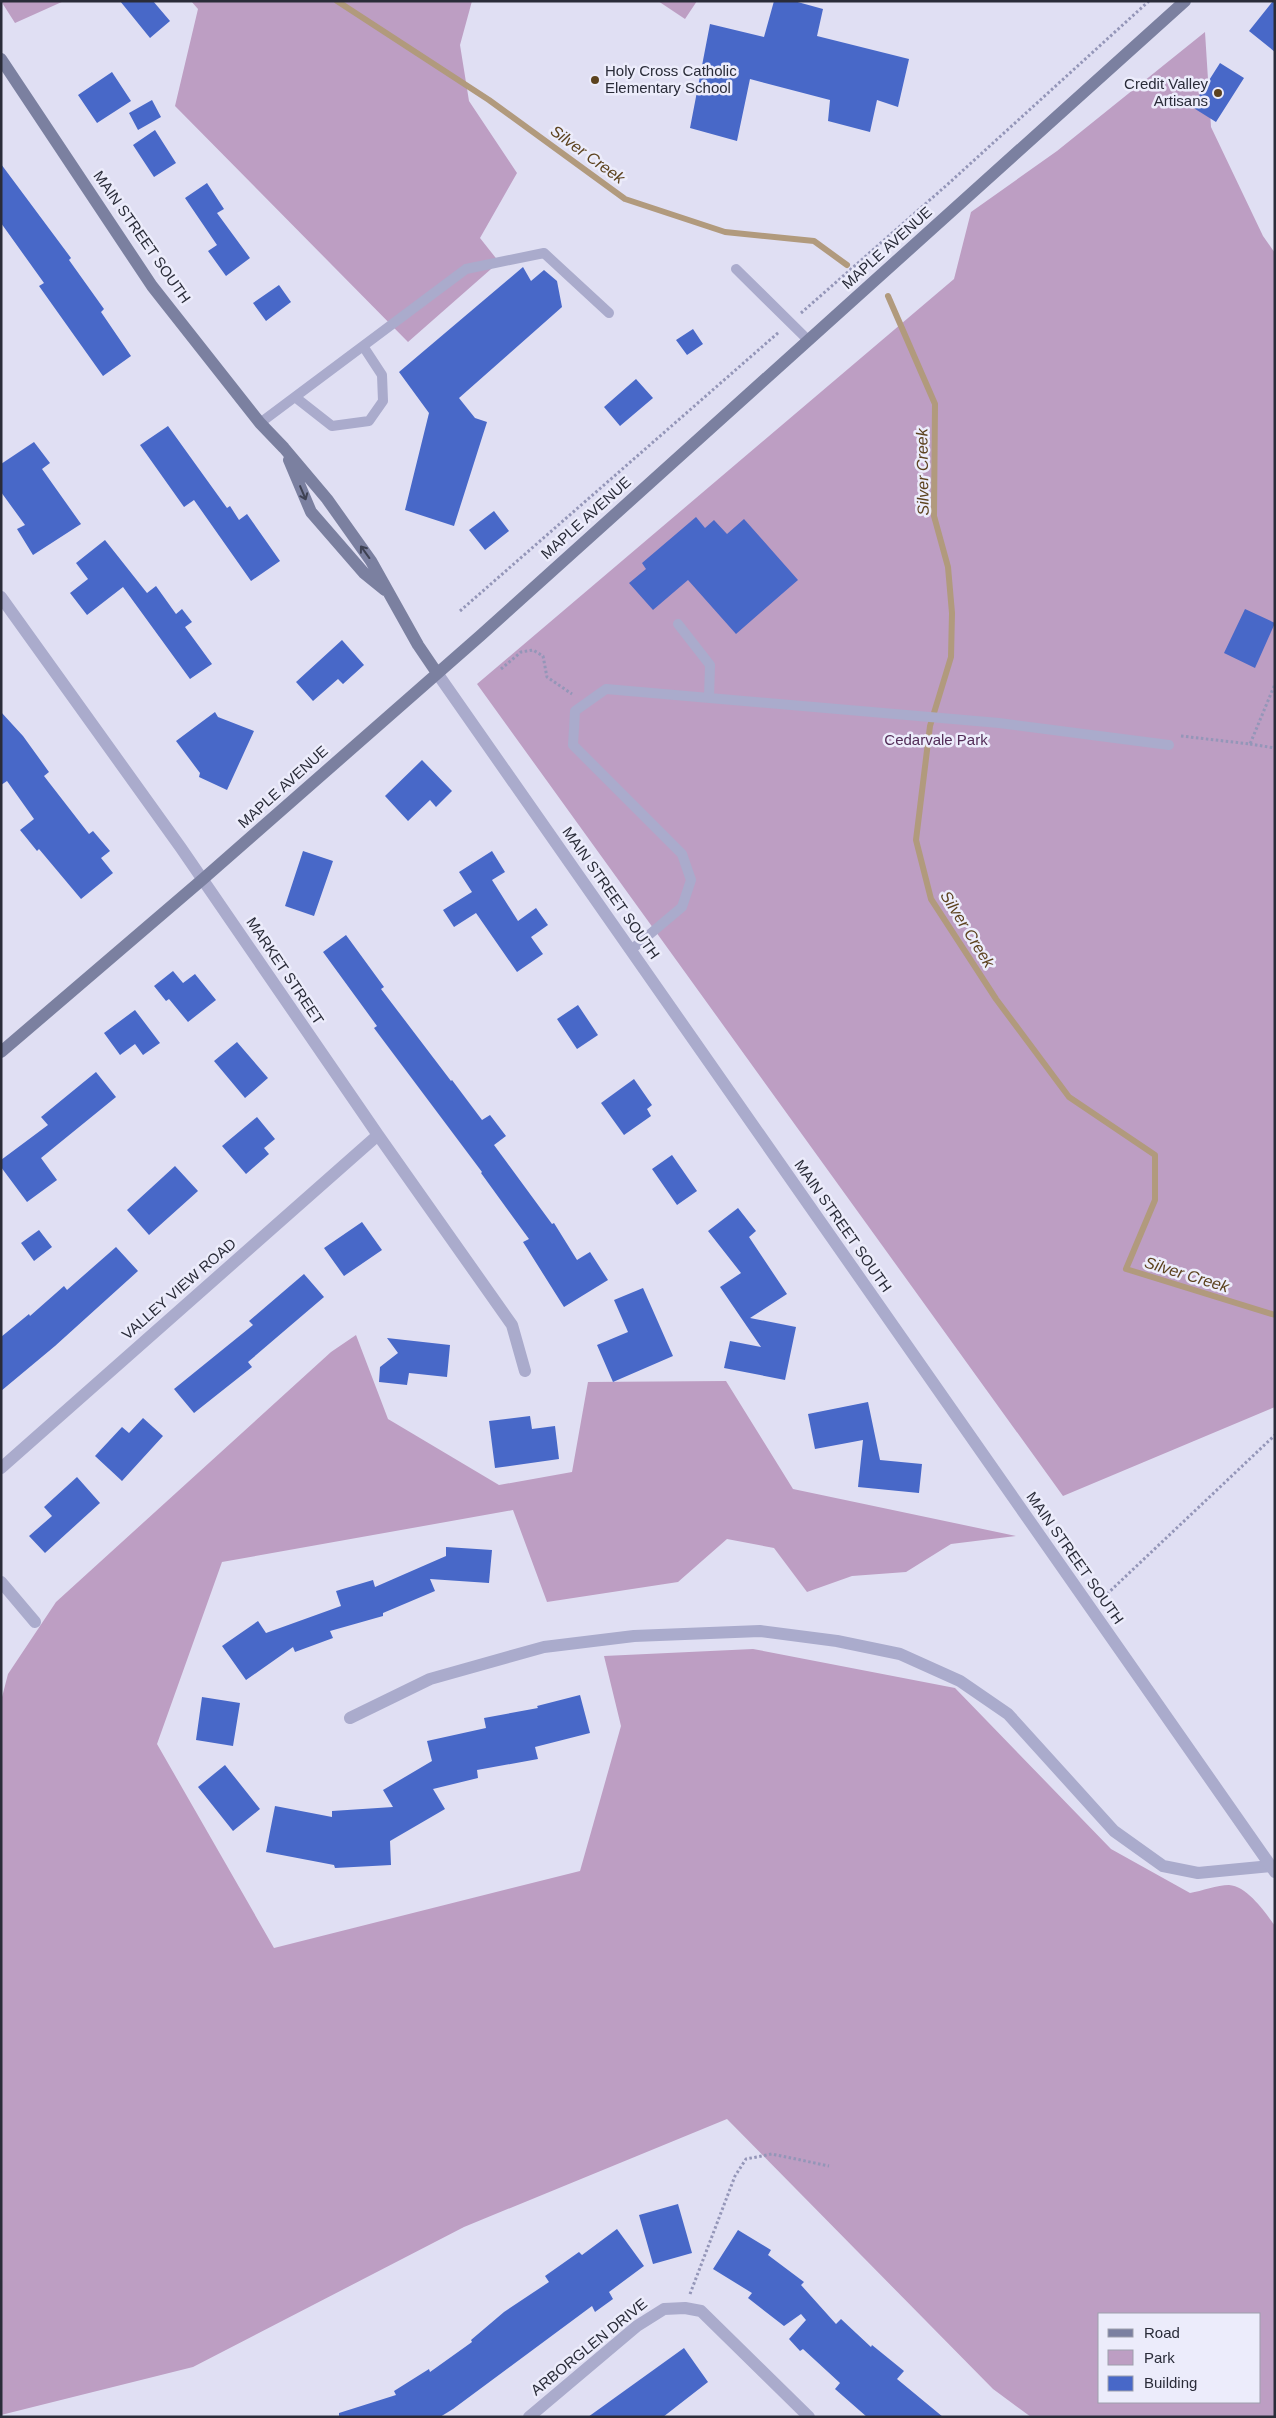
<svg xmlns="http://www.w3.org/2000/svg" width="1276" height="2418" font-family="Arial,sans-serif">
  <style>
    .green { fill: #bd9ec3; fill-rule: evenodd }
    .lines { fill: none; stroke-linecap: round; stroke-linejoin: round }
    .stream { stroke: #b19a7d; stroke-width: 6 }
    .building { fill: #4868c8 }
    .path { stroke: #9496b8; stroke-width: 3; stroke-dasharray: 2.5 2.5; stroke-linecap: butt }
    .service { stroke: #aaabcc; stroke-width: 10 }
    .minor { stroke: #aaabcc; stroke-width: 12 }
    .tertiary { stroke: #aaabcc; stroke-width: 12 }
    .secondary { stroke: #7b80a0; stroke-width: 12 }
    .oneway { stroke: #3e4153 }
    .poi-dot { fill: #5c421e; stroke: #ececfb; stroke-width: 2 }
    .labels { text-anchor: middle; stroke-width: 5; stroke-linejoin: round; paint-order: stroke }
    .poi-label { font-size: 15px; fill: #2a2c39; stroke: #ececfb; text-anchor: start }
    .street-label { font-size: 15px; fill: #2a2c39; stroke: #ececfb }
    .park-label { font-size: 15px; fill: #532d58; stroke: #ececfb }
    .water-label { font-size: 16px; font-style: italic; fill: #5c421e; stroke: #ececfb }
  </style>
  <rect width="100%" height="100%" fill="#e0dff3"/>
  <path class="green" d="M1 1H64L15 23Z
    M191 1H472L460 45 469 101 517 173 480 238 499 262 408 342 175 106 198 9Z
    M658 1H697L685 19Z
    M1205 32 1211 127 1263 236 1275 253V1407L1063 1496 477 684 954 279 971 212 1057 151Z
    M356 1335 388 1419 499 1485 572 1472 588 1382 726 1381 793 1489 1016 1536 951 1544 906 1572 852 1576 807 1592 774 1548 727 1539 678 1582 547 1602 513 1510 222 1562 157 1744 274 1948 580 1871 621 1726 604 1656 753 1649 955 1688 1111 1849 1190 1893C1202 1891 1217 1885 1229 1885 1247 1886 1265 1912 1275 1926V2417H1031L993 2389 727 2119 464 2227 193 2367 1 2415V1701L8 1674 56 1602 331 1352ZM1100 2314H1260V2402H1100Z"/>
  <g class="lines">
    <path class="stream" d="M337 1 489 100 625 199 725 232 814 241 847 265
      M888 296 935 404 934 516 948 567 952 613 951 657 930 726 916 840 931 899 996 999 1069 1097 1155 1155V1200L1126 1269 1275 1315"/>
  </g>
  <path class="building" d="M120 1H153L170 21 150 38Z
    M774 1H794L823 9 817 36 909 59 898 107 877 100 870 132 828 121 830 100 750 79 737 141 690 128 710 24 764 37Z
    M1273 1H1275V52L1249 31Z
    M1220 63 1244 78 1216 122 1192 107Z
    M112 72 131 101 97 123 78 95Z
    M152 100 161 117 138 130 129 113Z
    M155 130 176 163 154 177 133 145Z
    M1 164 71 258 69 260 104 309 101 312 131 356 103 376 39 286 44 283 1 223Z
    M207 183 224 209 217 213 250 258 226 276 208 251 217 245 185 198Z
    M523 267 531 281 544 270 557 281 562 307 459 398 475 418 487 422 454 526 405 510 429 413 399 372Z
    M279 285 291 302 266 321 253 303Z
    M693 329 703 344 687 355 676 340Z
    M636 379 653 398 620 426 604 407Z
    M168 426 227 508 230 506 239 520 247 514 280 561 251 581 194 500 184 507 140 445Z
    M34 442 50 463 42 469 81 524 33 555 17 529 25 525 1 492V464Z
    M494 511 509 531 485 550 469 530Z
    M696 517 705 528 714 520 727 534 744 519 798 580 736 634 688 580 653 610 629 583 646 569 642 563Z
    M105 540 147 593 156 586 176 614 182 609 192 622 185 627 212 664 190 679 123 587 87 615 70 593 88 579 76 563Z
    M1245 609 1275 623 1255 668 1224 653Z
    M342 640 364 665 343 684 338 679 313 701 296 682Z
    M1 712 23 736 49 772 44 776 89 834 93 831 110 851 101 858 113 873 81 899 39 849 37 851 20 830 34 819 7 781 1 785Z
    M215 712 218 717 254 731 227 790 199 777 200 773 176 741Z
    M422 760 452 791 436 807 430 800 408 821 385 796Z
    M303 851 333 861 314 916 285 906Z
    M492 851 505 872 492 880 518 921 536 908 548 925 531 937 543 954 517 972 476 913 454 927 443 910 472 892 459 872Z
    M346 935 384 987 381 989 451 1081 452 1080 482 1120 490 1115 506 1136 494 1145 552 1224 554 1223 577 1260 590 1252 608 1280 564 1307 523 1242 529 1239 481 1173 482 1172 374 1028 377 1026 323 952Z
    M173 971 183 983 195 974 216 1000 188 1022 169 999 166 1001 154 986Z
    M578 1005 598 1035 577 1049 557 1019Z
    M135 1010 160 1043 143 1055 135 1044 120 1055 104 1033Z
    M237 1042 268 1078 245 1098 214 1061Z
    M96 1072 116 1097 41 1158 57 1180 27 1202 1 1167V1160L48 1125 41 1117Z
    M634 1079 652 1105 647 1109 651 1116 624 1135 601 1103Z
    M257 1117 275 1139 264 1148 269 1154 246 1174 222 1146Z
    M672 1155 697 1191 677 1205 652 1169Z
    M175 1166 198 1191 149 1235 127 1210Z
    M738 1208 756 1231 749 1237 787 1294 750 1318 796 1327 785 1380 724 1368 730 1341 761 1347 720 1287 741 1273 708 1231Z
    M362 1222 382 1250 344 1276 324 1248Z
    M39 1230 52 1247 34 1261 21 1243Z
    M116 1247 138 1271 55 1346 1 1391V1337L29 1314 30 1316 64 1286 67 1290Z
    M304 1274 324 1297 248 1362 252 1367 194 1413 174 1389 253 1325 249 1321Z
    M643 1288 673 1356 613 1382 597 1345 628 1332 614 1300Z
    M387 1338 450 1345 447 1377 409 1373 407 1385 379 1382 380 1367 398 1353Z
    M868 1402 880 1460 922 1464 919 1493 858 1487 863 1440 815 1449 808 1414Z
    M530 1416 532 1429 555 1426 559 1459 495 1468 489 1421Z
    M143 1418 163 1436 122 1481 95 1456 122 1427 129 1433Z
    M77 1477 100 1503 45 1553 29 1536 52 1516 44 1507Z
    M446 1547 492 1550 489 1583 430 1579 435 1591 383 1613V1616L330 1631 333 1638 295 1652 293 1647 246 1680 222 1646 258 1621 266 1633 341 1606 336 1591 373 1580 375 1587 446 1556Z
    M580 1695 590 1733 535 1747 538 1759 477 1770 478 1778 433 1789 445 1809 390 1841 391 1865 335 1868 334 1865 266 1852 275 1806 332 1817V1811L393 1807 383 1790 432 1761 427 1741 486 1728 484 1718 538 1708 537 1706Z
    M202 1697 240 1703 233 1746 196 1740Z
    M225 1765 260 1809 233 1831 198 1787Z
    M678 2204 692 2253 653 2264 639 2215Z
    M617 2229 644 2266 609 2292 613 2299 595 2312 592 2306 453 2409 440 2417H339V2413L396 2395 394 2391 429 2369 430 2372 472 2342 471 2340 504 2312 549 2282 545 2276 579 2252 582 2255Z
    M738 2230 771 2250 768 2255 804 2282 801 2285 836 2324 841 2319 871 2347 872 2345 904 2371 897 2379 943 2417H867L835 2389 840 2383 803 2349 800 2351 789 2339 806 2320 801 2314 784 2326 748 2298 752 2293 713 2269Z
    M684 2348 708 2382 663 2417H588Z"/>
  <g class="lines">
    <path class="path" d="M801 313 948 184 1149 1
      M460 611 779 332
      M501 669 521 652 533 650 543 656 547 677 572 694
      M1181 736 1250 744 1275 684
      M1250 744 1275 748
      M1107 1594 1275 1435
      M690 2294 735 2176 746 2159 772 2154 829 2166"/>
    <path class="service" d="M736 269 808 340
      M295 397 332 426 369 421 383 401 382 375 363 346
      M260 423 466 269 544 253 609 313
      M678 624 710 665 709 698
      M631 950 682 907 691 880 682 854 573 745 575 711 606 689 999 723 1169 745"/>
    <path class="minor" d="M1 597 181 848 378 1135 512 1325 525 1371
      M1 1468 378 1135
      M1 1582 35 1622
      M350 1718 430 1679 544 1647 634 1636 760 1631 837 1641 900 1654 960 1681 1008 1714 1114 1831 1163 1866 1198 1873 1271 1866
      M529 2417 637 2326 664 2309 685 2308 701 2311 809 2417"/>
    <path class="tertiary" d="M437 673 1275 1872"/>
    <path class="secondary" d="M1 59 152 286 260 423 284 448 327 499 371 561 418 645 437 673
      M289 460 311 512 364 573 385 590
      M1 1052 203 879 480 636 1185 1"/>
  </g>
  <defs><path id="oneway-shaft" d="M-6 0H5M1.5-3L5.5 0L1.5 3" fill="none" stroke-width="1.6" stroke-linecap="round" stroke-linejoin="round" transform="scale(1.25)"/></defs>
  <g class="oneway">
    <use href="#oneway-shaft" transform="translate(303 493) rotate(67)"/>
    <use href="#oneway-shaft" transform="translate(365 552) rotate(-126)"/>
  </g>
  <g class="poi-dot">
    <circle cx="595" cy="80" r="5"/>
    <circle cx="1218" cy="93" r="5"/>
  </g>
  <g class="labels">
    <g class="poi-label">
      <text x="605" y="76">Holy Cross Catholic<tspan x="605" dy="17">Elementary School</tspan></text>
      <text x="1208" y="89" text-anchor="end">Credit Valley<tspan x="1208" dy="17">Artisans</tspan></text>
    </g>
    <g class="street-label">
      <text transform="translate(142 237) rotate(55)" y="5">MAIN STREET SOUTH</text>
      <text transform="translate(887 248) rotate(-42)" y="5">MAPLE AVENUE</text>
      <text transform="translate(586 518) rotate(-42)" y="5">MAPLE AVENUE</text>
      <text transform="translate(283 787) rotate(-42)" y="5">MAPLE AVENUE</text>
      <text transform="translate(611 893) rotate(55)" y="5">MAIN STREET SOUTH</text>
      <text transform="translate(285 971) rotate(56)" y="5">MARKET STREET</text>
      <text transform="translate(843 1226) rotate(55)" y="5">MAIN STREET SOUTH</text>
      <text transform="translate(179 1289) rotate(-41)" y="5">VALLEY VIEW ROAD</text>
      <text transform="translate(1075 1558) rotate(55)" y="5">MAIN STREET SOUTH</text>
      <text transform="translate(589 2347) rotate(-39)" y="5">ARBORGLEN DRIVE</text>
    </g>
    <g class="park-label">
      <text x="936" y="745">Cedarvale Park</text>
    </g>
    <g class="water-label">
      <text transform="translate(588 154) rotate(36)" y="6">Silver Creek</text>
      <text transform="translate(922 472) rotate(-91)" y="6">Silver Creek</text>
      <text transform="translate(968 929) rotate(58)" y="6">Silver Creek</text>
      <text transform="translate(1187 1274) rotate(17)" y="6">Silver Creek</text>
    </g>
  </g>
  <rect width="1276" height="2418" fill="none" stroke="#2a2c39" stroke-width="5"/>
  <rect x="1098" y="2313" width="162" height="90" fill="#ececfb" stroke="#9e9fad"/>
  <rect x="1108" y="2329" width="25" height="8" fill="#7b80a0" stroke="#9e9fad"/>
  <text x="1144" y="2338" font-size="15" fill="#2a2c39">Road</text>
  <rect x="1108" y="2350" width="25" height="15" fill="#bd9ec3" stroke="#9e9fad"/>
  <text x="1144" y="2363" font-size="15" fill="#2a2c39">Park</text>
  <rect x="1108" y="2376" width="25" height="15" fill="#4868c8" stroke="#9e9fad"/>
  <text x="1144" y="2388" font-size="15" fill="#2a2c39">Building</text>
</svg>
